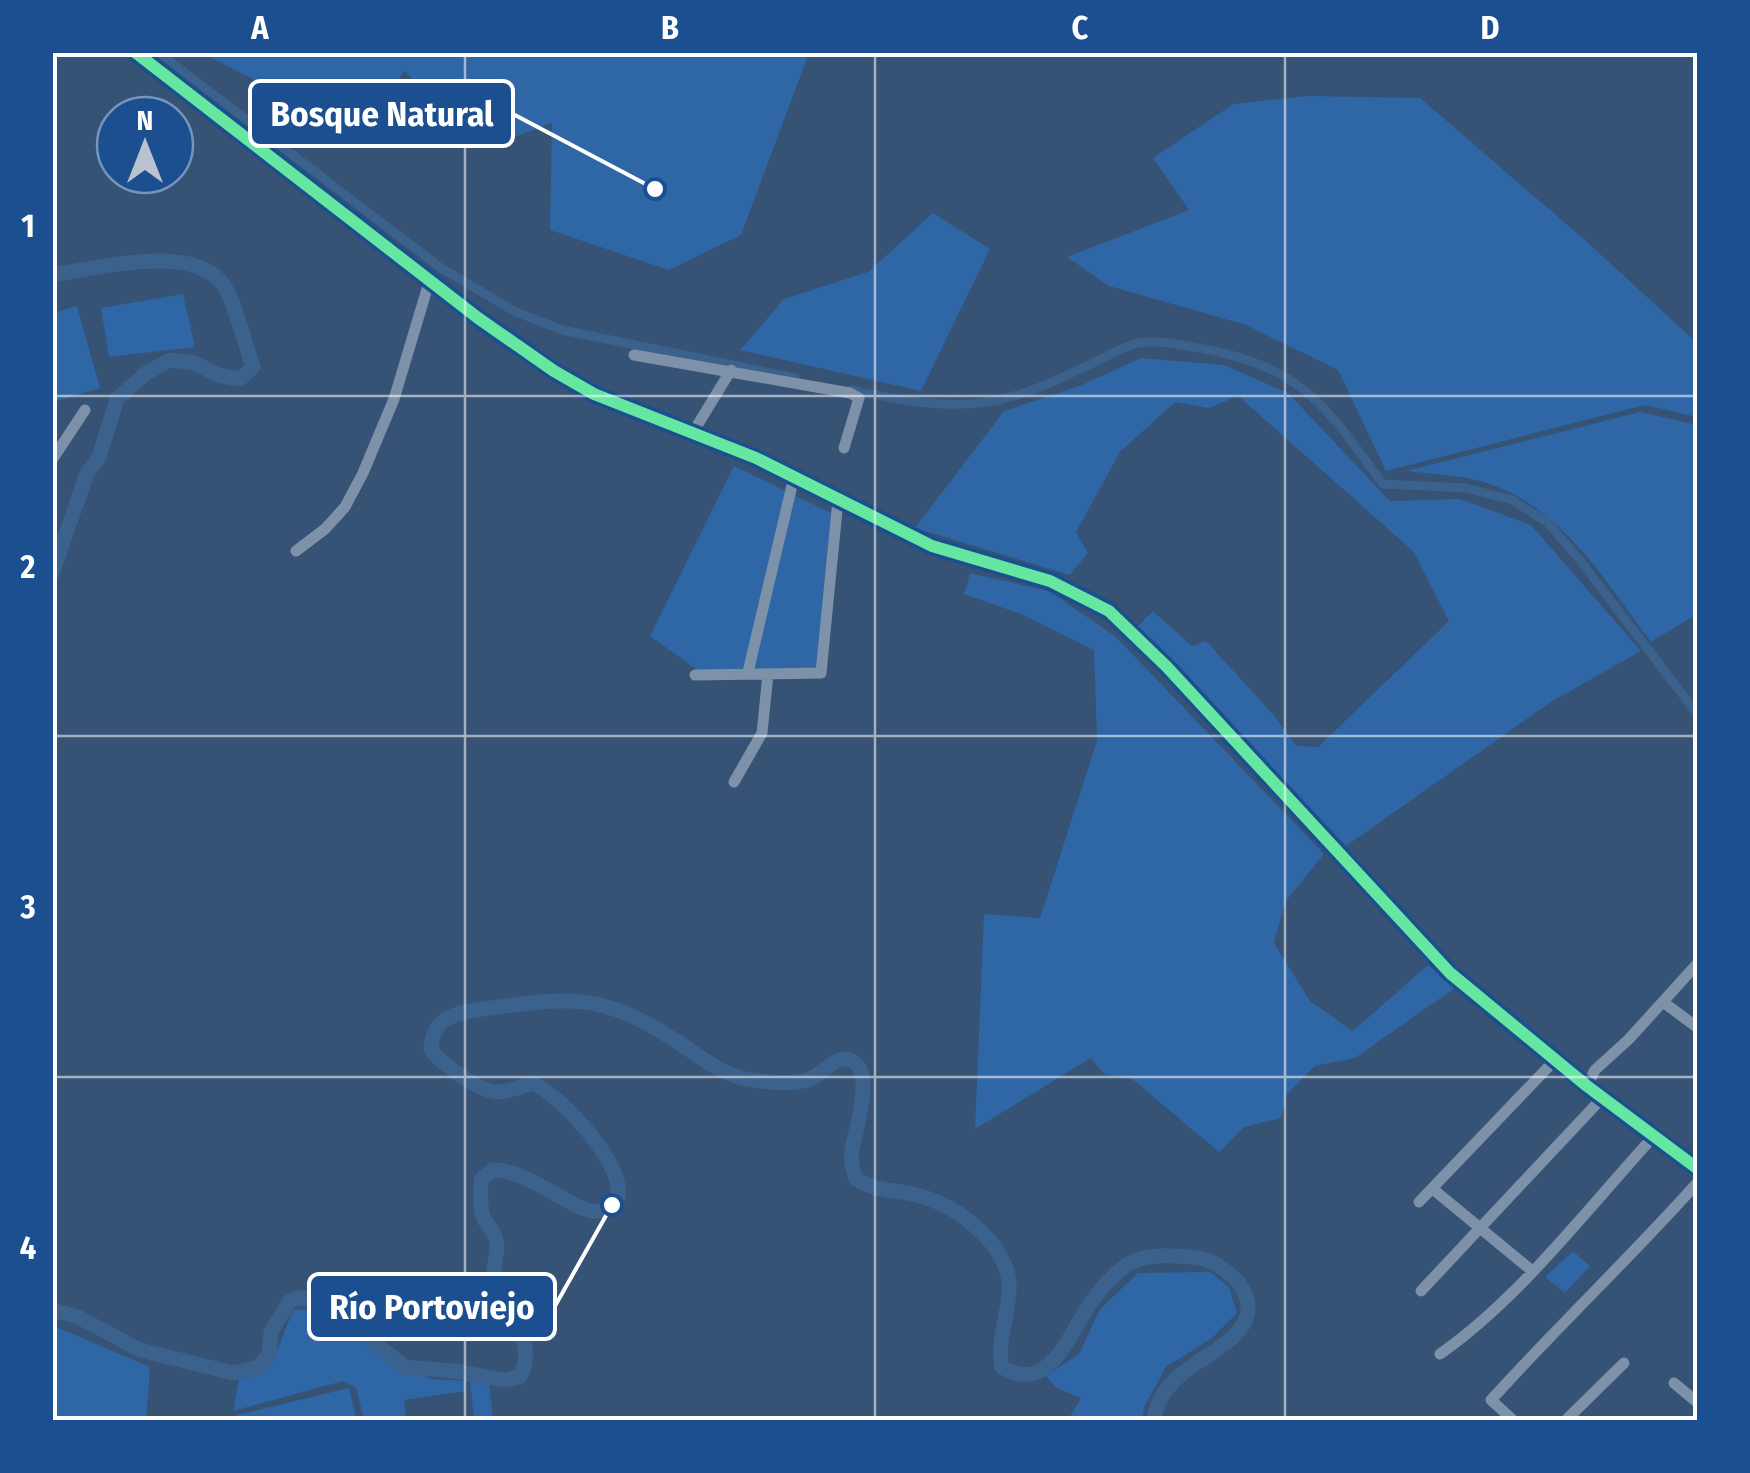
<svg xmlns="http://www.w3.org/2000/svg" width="1750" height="1473" font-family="'Fira Sans Condensed',sans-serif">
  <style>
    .green { fill: #2f66a5 }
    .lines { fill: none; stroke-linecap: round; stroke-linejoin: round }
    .canal { stroke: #3b618d; stroke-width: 9 }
    .river { stroke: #3b618d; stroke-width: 15 }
    .minor { stroke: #7d92a8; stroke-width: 11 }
    .cycleway-casing { stroke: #1b4f8f; stroke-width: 19 }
    .cycleway { stroke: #66e7a1; stroke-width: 12 }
    .grid { fill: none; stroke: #fff; stroke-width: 2.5; stroke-opacity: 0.55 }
    .leader { fill: none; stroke: #fff; stroke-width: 4 }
    .callout-dot { fill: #fff; stroke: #1b4f8f; stroke-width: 4 }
    .callout { fill: #1b4f8f; stroke: #fff; stroke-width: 4 }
    .callout-label { font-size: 35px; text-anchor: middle; font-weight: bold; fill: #fff }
    .neatline { fill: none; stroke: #fff; stroke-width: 4 }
    .grid-label { font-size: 32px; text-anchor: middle; font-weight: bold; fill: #fff }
  </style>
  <rect width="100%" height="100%" fill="#365274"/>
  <path class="green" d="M202 53 809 52V53L741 235 669 270 550 230 552 123 484 148 404 71 361 146 249 77Z
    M1308 96 1420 98 1585 240 1697 343V417L1645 405 1386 471 1338 370 1246 325 1109 286 1067 257 1189 210 1153 158 1233 104Z
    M933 213 990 249 921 391 740 350 784 299 868 272Z
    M183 294 195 347 109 357 101 308Z
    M77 306 100 388 57 401 52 384 53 313Z
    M1141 358 1224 365 1288 393 1390 501 1460 499 1531 525 1641 651 1551 702 1346 846 1138 626 1153 611 1192 646 1206 641 1273 714 1296 746 1318 747 1449 621 1413 551 1238 396 1209 408 1175 402 1120 452 1076 532 1088 553 1070 575 915 528 1004 411 1082 385Z
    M1640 412 1698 425 1697 614 1651 642C1604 580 1562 506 1484 482 1460 475 1431 474 1406 471Z
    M734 466 842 518 825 675 700 672 650 636Z
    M970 573 1049 591 1115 636 1324 854 1285 902 1274 943 1310 1001 1353 1031 1428 965 1455 988 1355 1058 1315 1066 1287 1094 1281 1118 1244 1127 1219 1152 1132 1079 1104 1074 1091 1058 975 1129 984 914 1040 918 1097 741 1094 650 1021 614 964 594Z
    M1573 1251 1590 1266 1565 1293 1545 1277Z
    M1210 1272 1229 1287 1237 1313 1212 1338 1166 1367 1144 1407 1142 1420H1068L1081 1398 1057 1388 1046 1376 1079 1354 1100 1309 1138 1273Z
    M294 1310H323L391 1365 432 1379 466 1381V1391L404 1400 406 1420H364L356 1388 343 1381 233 1411 239 1379C280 1371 277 1342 294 1310Z
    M52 1325 150 1367 146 1420H53Z
    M470 1381 489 1384 493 1420H474Z
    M349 1388 357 1420H230L229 1417Z"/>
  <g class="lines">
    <path class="canal" d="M158 52 441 268 516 312 562 330 796 378
      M851 390C895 399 942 409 988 402 1026 396 1061 378 1095 362 1108 356 1124 346 1138 343 1157 339 1180 345 1199 348 1303 367 1324 404 1383 484L1466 488 1512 500 1547 522 1579 559 1698 715"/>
    <path class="river" d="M52 275C97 269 194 241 224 286 235 302 246 347 253 367L240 379 218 375 195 363 170 360 145 374 117 399 99 457 87 473 52 574
      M52 1310 78 1317 140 1350 233 1373 259 1367 269 1354 271 1332 289 1302 297 1298H312L339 1305 372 1341 405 1367 454 1371 504 1380 520 1377C539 1339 504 1318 495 1285 491 1271 497 1259 497 1246 497 1234 489 1228 484 1219 479 1209 481 1192 481 1180L492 1170C531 1169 576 1216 600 1211 659 1200 560 1090 531 1083 522 1086 509 1092 499 1092 481 1093 442 1064 431 1050 432 1017 455 1013 483 1009 568 998 598 991 673 1039 696 1053 719 1074 746 1079 763 1082 790 1085 807 1080 822 1077 837 1050 854 1062 874 1075 855 1130 852 1150 850 1159 853 1170 856 1179 871 1188 884 1190 901 1192 937 1197 965 1213 989 1240 998 1250 1008 1268 1009 1282 1011 1311 996 1339 1002 1367 1047 1395 1068 1338 1088 1307 1097 1292 1115 1272 1130 1263 1143 1256 1161 1255 1175 1256 1201 1257 1211 1258 1231 1275 1242 1284 1251 1300 1247 1315 1237 1356 1161 1362 1154 1420"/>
    <path class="minor" d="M135 52 478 318 554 371 594 394 756 458 932 546 1050 581 1109 611 1167 667 1450 973 1587 1086 1698 1169
      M634 355 850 393 859 398 844 448
      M692 434 731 370
      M52 460 85 410
      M296 551 325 529 345 507 363 473 394 399 430 279
      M748 672 794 477
      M695 675 821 673 838 500
      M734 782 762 733 768 674
      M1663 1002 1698 1028
      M1587 1086 1595 1070 1629 1039 1698 963
      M1434 1190 1531 1270
      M1419 1202 1555 1060
      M1421 1291 1603 1097
      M1440 1354C1520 1298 1588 1208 1654 1136
      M1674 1383 1698 1403
      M1513 1420 1491 1400C1558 1326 1631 1257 1698 1182
      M1566 1420 1624 1363"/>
    <g class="cycleway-casing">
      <path id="cycleway" d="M135 52 478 318 554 371 594 394 756 458 932 546 1050 581 1109 611 1167 667 1450 973 1587 1086 1698 1169"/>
    </g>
    <use href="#cycleway" class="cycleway"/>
  </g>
  <path class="grid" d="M465 52V1420M875 52V1420M1285 52V1420M52 396H1698M52 736H1698M52 1077H1698"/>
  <path class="leader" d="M655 189L513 114M612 1205L555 1306"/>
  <g class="callout-dot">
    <circle cx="655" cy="189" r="10"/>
    <circle cx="612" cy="1205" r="10"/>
  </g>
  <g class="callout">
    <rect x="250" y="81" width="263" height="65" rx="10"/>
    <rect x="309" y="1274" width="246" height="65" rx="10"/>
  </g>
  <g class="callout-label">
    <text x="382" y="126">Bosque Natural</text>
    <text x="432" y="1319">Río Portoviejo</text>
  </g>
  <rect width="1750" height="1473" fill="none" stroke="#1b4f8f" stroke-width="110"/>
  <g transform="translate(145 145)"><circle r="48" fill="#1b4f8f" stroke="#7695bc" stroke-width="2.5"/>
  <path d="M0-8L18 38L0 25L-18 38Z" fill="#b9c2ce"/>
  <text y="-15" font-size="28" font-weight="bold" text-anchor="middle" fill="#ffffff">N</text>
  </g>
  <rect x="55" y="55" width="1640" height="1363" class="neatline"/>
  <g class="grid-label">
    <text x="260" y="39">A</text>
    <text x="670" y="39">B</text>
    <text x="1080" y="39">C</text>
    <text x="1490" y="39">D</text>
    <text x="28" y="237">1</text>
    <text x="28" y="578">2</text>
    <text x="28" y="918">3</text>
    <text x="28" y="1259">4</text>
  </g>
</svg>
